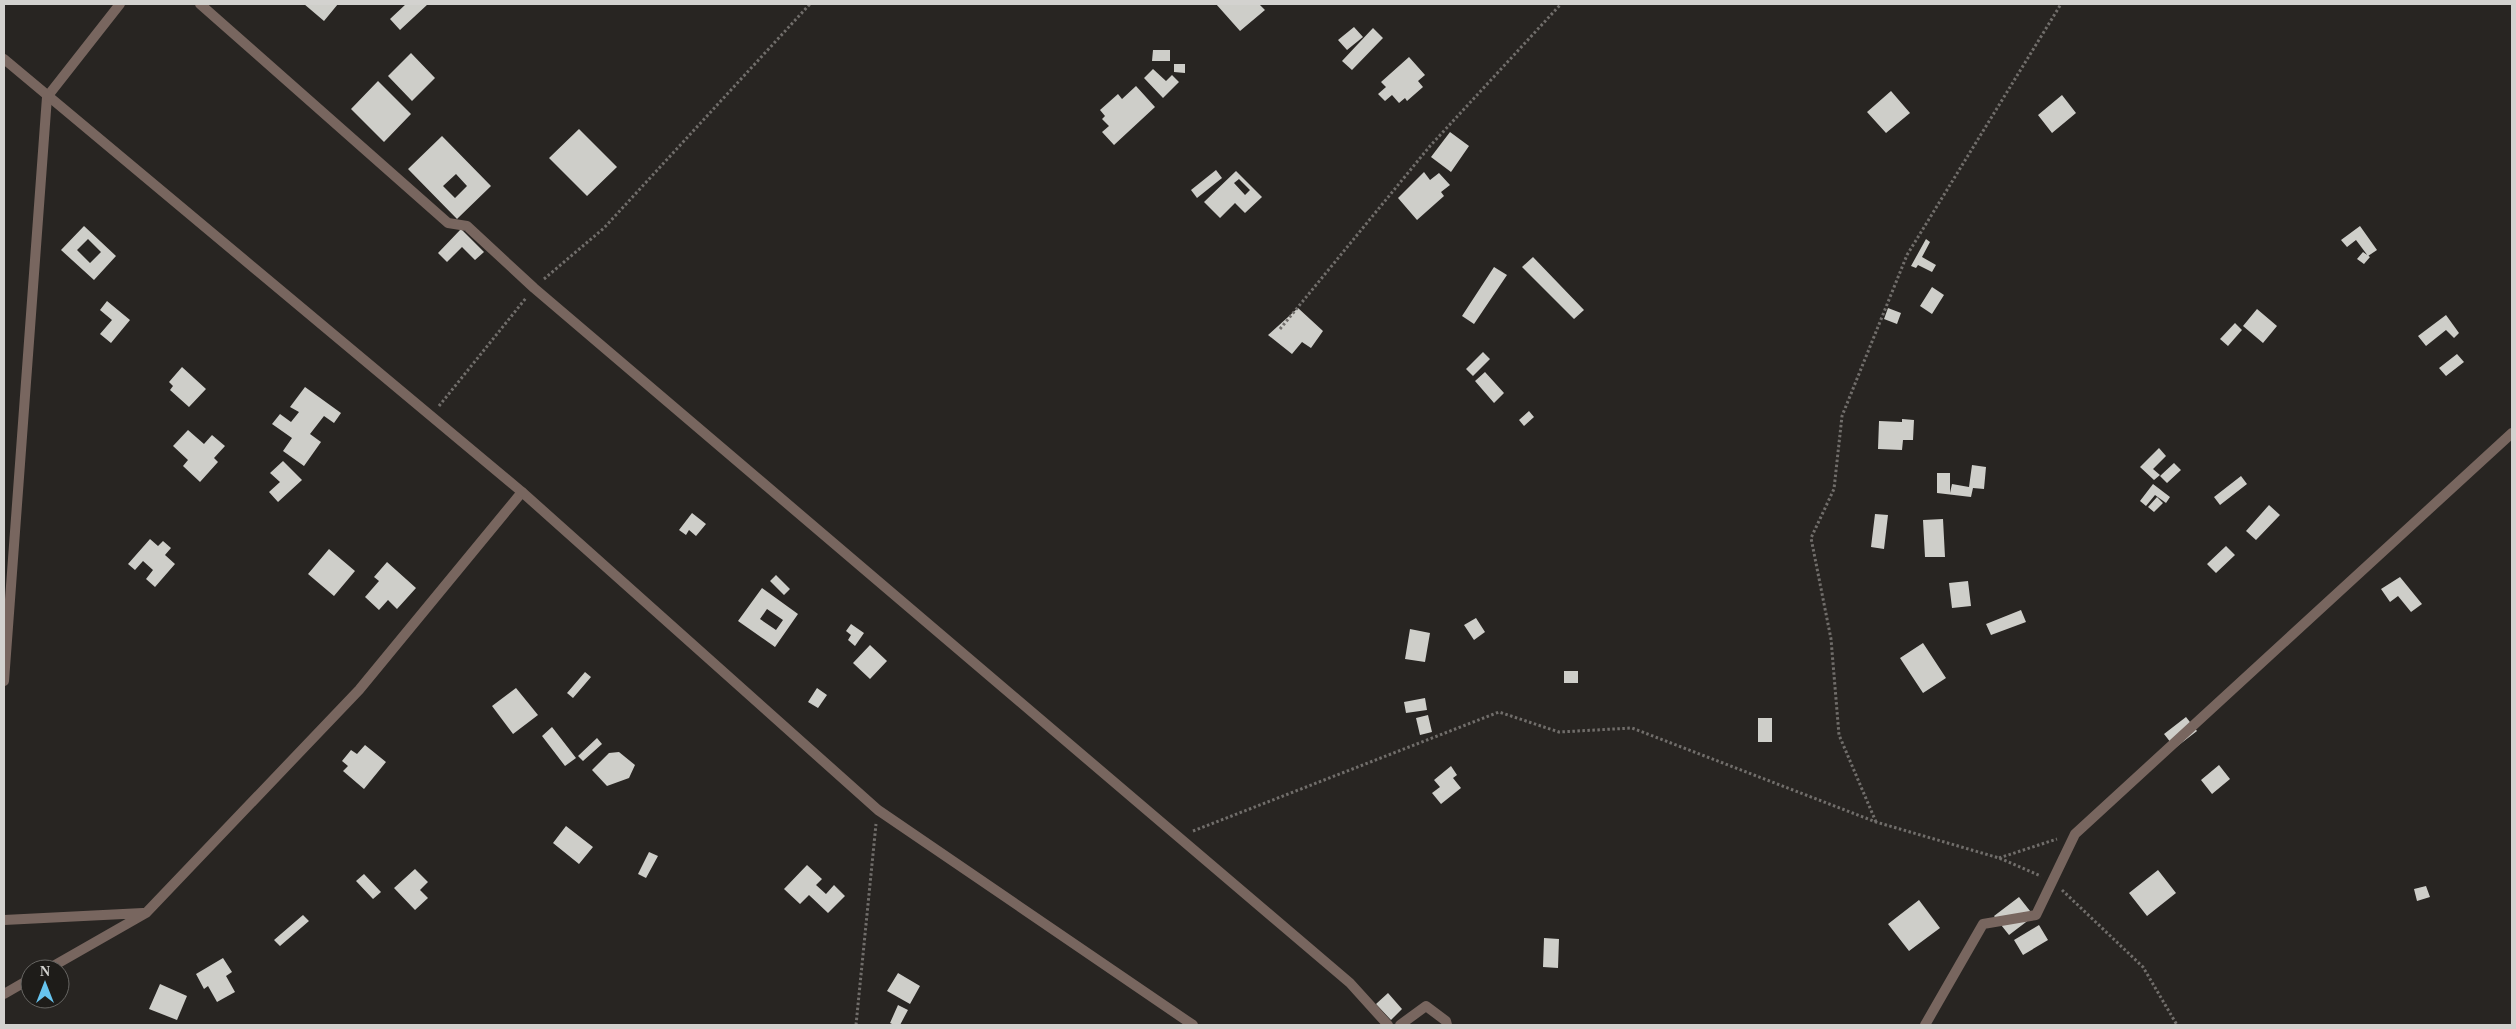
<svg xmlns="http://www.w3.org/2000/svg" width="2516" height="1029" font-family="'Times New Roman',serif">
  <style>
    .building { fill: #cecec9; fill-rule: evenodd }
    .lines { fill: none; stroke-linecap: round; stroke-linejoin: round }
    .path { stroke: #716e6b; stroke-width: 3; stroke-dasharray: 2.5 2.5; stroke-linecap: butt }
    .minor { stroke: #78665f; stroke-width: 10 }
    .tertiary { stroke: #78665f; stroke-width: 10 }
  </style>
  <rect width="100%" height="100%" fill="#282522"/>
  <path class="building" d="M304 4H338L324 21Z
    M406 4H428L400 30 390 19Z
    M1216 4H1259L1265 10 1240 31Z
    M1354 27 1363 37 1347 50 1338 40Z
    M1373 28 1383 38 1352 70 1342 61Z
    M1153 50H1170V61H1152Z
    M411 53 435 78 412 101 388 76Z
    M1409 57 1425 75 1418 81 1423 87 1407 101 1405 98 1399 103 1392 95 1385 101 1378 94 1386 87 1381 82Z
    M1174 64H1185V73L1174 72Z
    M1153 69 1166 81 1172 75 1179 82 1163 98 1144 78Z
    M378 81 411 114 384 142 351 109Z
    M1136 86 1155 107 1114 145 1102 132 1109 126 1102 119 1105 116 1100 110 1118 94 1122 99Z
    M1891 91 1910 113 1886 133 1867 112Z
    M2062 95 2076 113 2052 133 2038 115Z
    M579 129 617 167 587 196 549 158Z
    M1450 132 1469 146 1451 172 1431 157Z
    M442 136 491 186 457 219 408 169ZM456 174 467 186 455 198 443 186Z
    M1216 170 1222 178 1197 198 1191 190Z
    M1236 171 1262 197 1245 213 1235 203 1220 218 1204 202ZM1239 179 1250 190 1245 195 1234 183Z
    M1424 172 1430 180 1439 173 1450 185 1441 192 1444 196 1417 220 1398 198Z
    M84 226 116 256 94 280 61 250ZM88 239 101 252 90 263 77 250Z
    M2360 226 2377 250 2368 256 2356 240 2347 247 2341 240Z
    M461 229 484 252 475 260 462 247 447 262 438 253Z
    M1926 239 1930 242 1922 257 1936 265 1932 272 1918 265 1916 268 1911 266Z
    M2363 252 2370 257 2364 264 2357 259Z
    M1533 257 1584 310 1574 319 1522 267Z
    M1494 267 1507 275 1474 324 1462 316Z
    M1932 287 1944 295 1932 314 1920 306Z
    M107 301 130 320 111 343 100 334 112 320 100 310Z
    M1298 308 1323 331 1311 348 1302 342 1292 354 1268 335Z
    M1888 308 1901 313 1897 324 1884 319Z
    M2257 309 2277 326 2263 343 2243 326Z
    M2446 315 2459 333 2454 338 2446 330 2426 346 2418 336Z
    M2235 323 2242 330 2228 346 2220 339Z
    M1483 352 1490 359 1473 376 1466 369Z
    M2457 354 2464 362 2446 376 2439 368Z
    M182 367 206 389 189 407 170 390 173 386 169 382Z
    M1485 372 1504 393 1494 403 1475 381Z
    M305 387 341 413 334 423 324 416 310 434 321 442 304 466 283 451 292 438 272 424 280 414 291 422 299 412 290 407Z
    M1529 411 1534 417 1524 426 1519 420Z
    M1902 419 1914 420 1913 440H1903L1902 450 1878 449 1879 421 1902 422Z
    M188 430 204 444 212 435 225 446 214 458 218 462 200 482 183 466 188 460 173 446Z
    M2159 448 2166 456 2153 469 2160 475 2154 480 2140 467Z
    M283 461 302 480 278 502 269 492 280 482 270 473Z
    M2174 463 2181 470 2167 483 2160 476Z
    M1972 465 1986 467 1984 489 1973 488 1971 497 1937 493V473H1950V493L1952 484 1969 487Z
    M2241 476 2247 484 2220 505 2214 497Z
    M2153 484 2170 497 2166 503 2155 495 2146 506 2140 501Z
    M2157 497 2163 503 2154 512 2148 507Z
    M2269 505 2280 515 2256 540 2246 531Z
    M692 513 706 524 696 536 689 530 686 535 679 530Z
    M1875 514 1888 515 1884 549 1871 547Z
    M1943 519 1945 557H1925L1923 520Z
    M150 539 158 546 163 541 171 548 165 555 175 564 155 587 146 579 153 570 143 561 135 570 128 564Z
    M2226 546 2235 555 2216 573 2207 564Z
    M329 549 355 571 334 596 308 574Z
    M387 562 416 588 397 609 388 600 379 610 365 597 379 581 374 577Z
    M776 575 790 589 784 595 770 581Z
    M2400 577 2422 604 2411 612 2398 596 2390 602 2381 589Z
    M1968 581 1971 606 1952 608 1949 583Z
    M762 588 798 614 775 647 738 621ZM767 609 783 620 776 630 760 619Z
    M2021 610 2026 622 1991 635 1986 624Z
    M1476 618 1485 632 1474 640 1464 625Z
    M851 624 864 633 855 646 848 640 851 635 846 631Z
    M1410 629 1430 633 1425 662 1405 659Z
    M1923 643 1946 678 1923 693 1900 658Z
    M870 645 887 661 870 679 853 663Z
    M1564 671H1578V683H1564Z
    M585 672 591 677 573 698 567 693Z
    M516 688 538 715 513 734 492 706Z
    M817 688 827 695 818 708 808 702Z
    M1425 698 1427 710 1406 713 1404 702Z
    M1428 715 1432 732 1420 735 1416 718Z
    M2186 717 2197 731 2175 748 2164 734Z
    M1758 718H1772V742H1758Z
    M552 727 576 758 565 766 542 736Z
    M597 738 602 744 583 761 578 756Z
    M365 745 386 762 364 789 343 771 348 766 342 761 351 750 357 754Z
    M619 752 635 765 629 778 607 786 592 770 609 753Z
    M2219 765 2230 779 2212 794 2201 780Z
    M1451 766 1457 775 1453 778 1461 788 1441 804 1432 793 1440 787 1434 780Z
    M566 826 593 847 579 864 553 843Z
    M649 852 658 856 646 878 638 874Z
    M807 865 822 879 816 885 826 894 834 885 845 896 828 913 809 895 800 904 784 889Z
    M415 869 428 882 420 890 428 898 415 910 394 888Z
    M2158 870 2176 893 2147 916 2129 893Z
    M364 874 381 892 373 899 356 881Z
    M2426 886 2430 897 2417 901 2414 889Z
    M2019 897 2034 916 2009 935 1994 916Z
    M1919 900 1940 928 1909 951 1888 924Z
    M303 915 309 921 280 946 274 940Z
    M2039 925 2048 940 2023 955 2014 940Z
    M1544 938 1559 939 1558 968 1543 967Z
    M223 958 232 972 226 976 235 992 217 1002 208 986 204 989 196 974Z
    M898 973 920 986 910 1004 887 991Z
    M160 984 187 996 177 1020 149 1009Z
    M1388 993 1402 1009 1391 1020 1376 1004Z
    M898 1005 908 1010 900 1025H894L890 1023Z"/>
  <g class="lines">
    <path class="path" d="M544 279 604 228 810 4
      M1280 329 1430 146 1561 4
      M439 406 526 298
      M1876 822 1839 735 1831 639 1811 538 1834 489 1842 416 1907 255 2061 4
      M1193 831 1499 712 1559 732 1632 728 1876 822 1999 858 2041 876
      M1999 858 2057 839
      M2062 890 2143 967 2177 1025
      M856 1025 876 824"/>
    <path class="minor" d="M200 4 448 223 467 226 534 288 1350 983 1388 1025
      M4 681 47 97 120 4
      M4 920 143 913
      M48 969 146 913 359 690 522 492
      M4 994 30 979
      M1400 1025 1426 1006 1446 1021 1447 1025
      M1925 1025 1983 924 2036 915 2075 834 2512 433"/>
    <path class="tertiary" d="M4 59 522 492 878 810 1193 1025"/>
  </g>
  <rect width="2516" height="1029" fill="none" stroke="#d3d2cf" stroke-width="10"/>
  <g transform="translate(45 984)"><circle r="24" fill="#1e1c19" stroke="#666562"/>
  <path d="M0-4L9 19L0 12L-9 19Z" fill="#67c4ef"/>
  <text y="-8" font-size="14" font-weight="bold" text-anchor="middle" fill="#d3d2cf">N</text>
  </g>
</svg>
